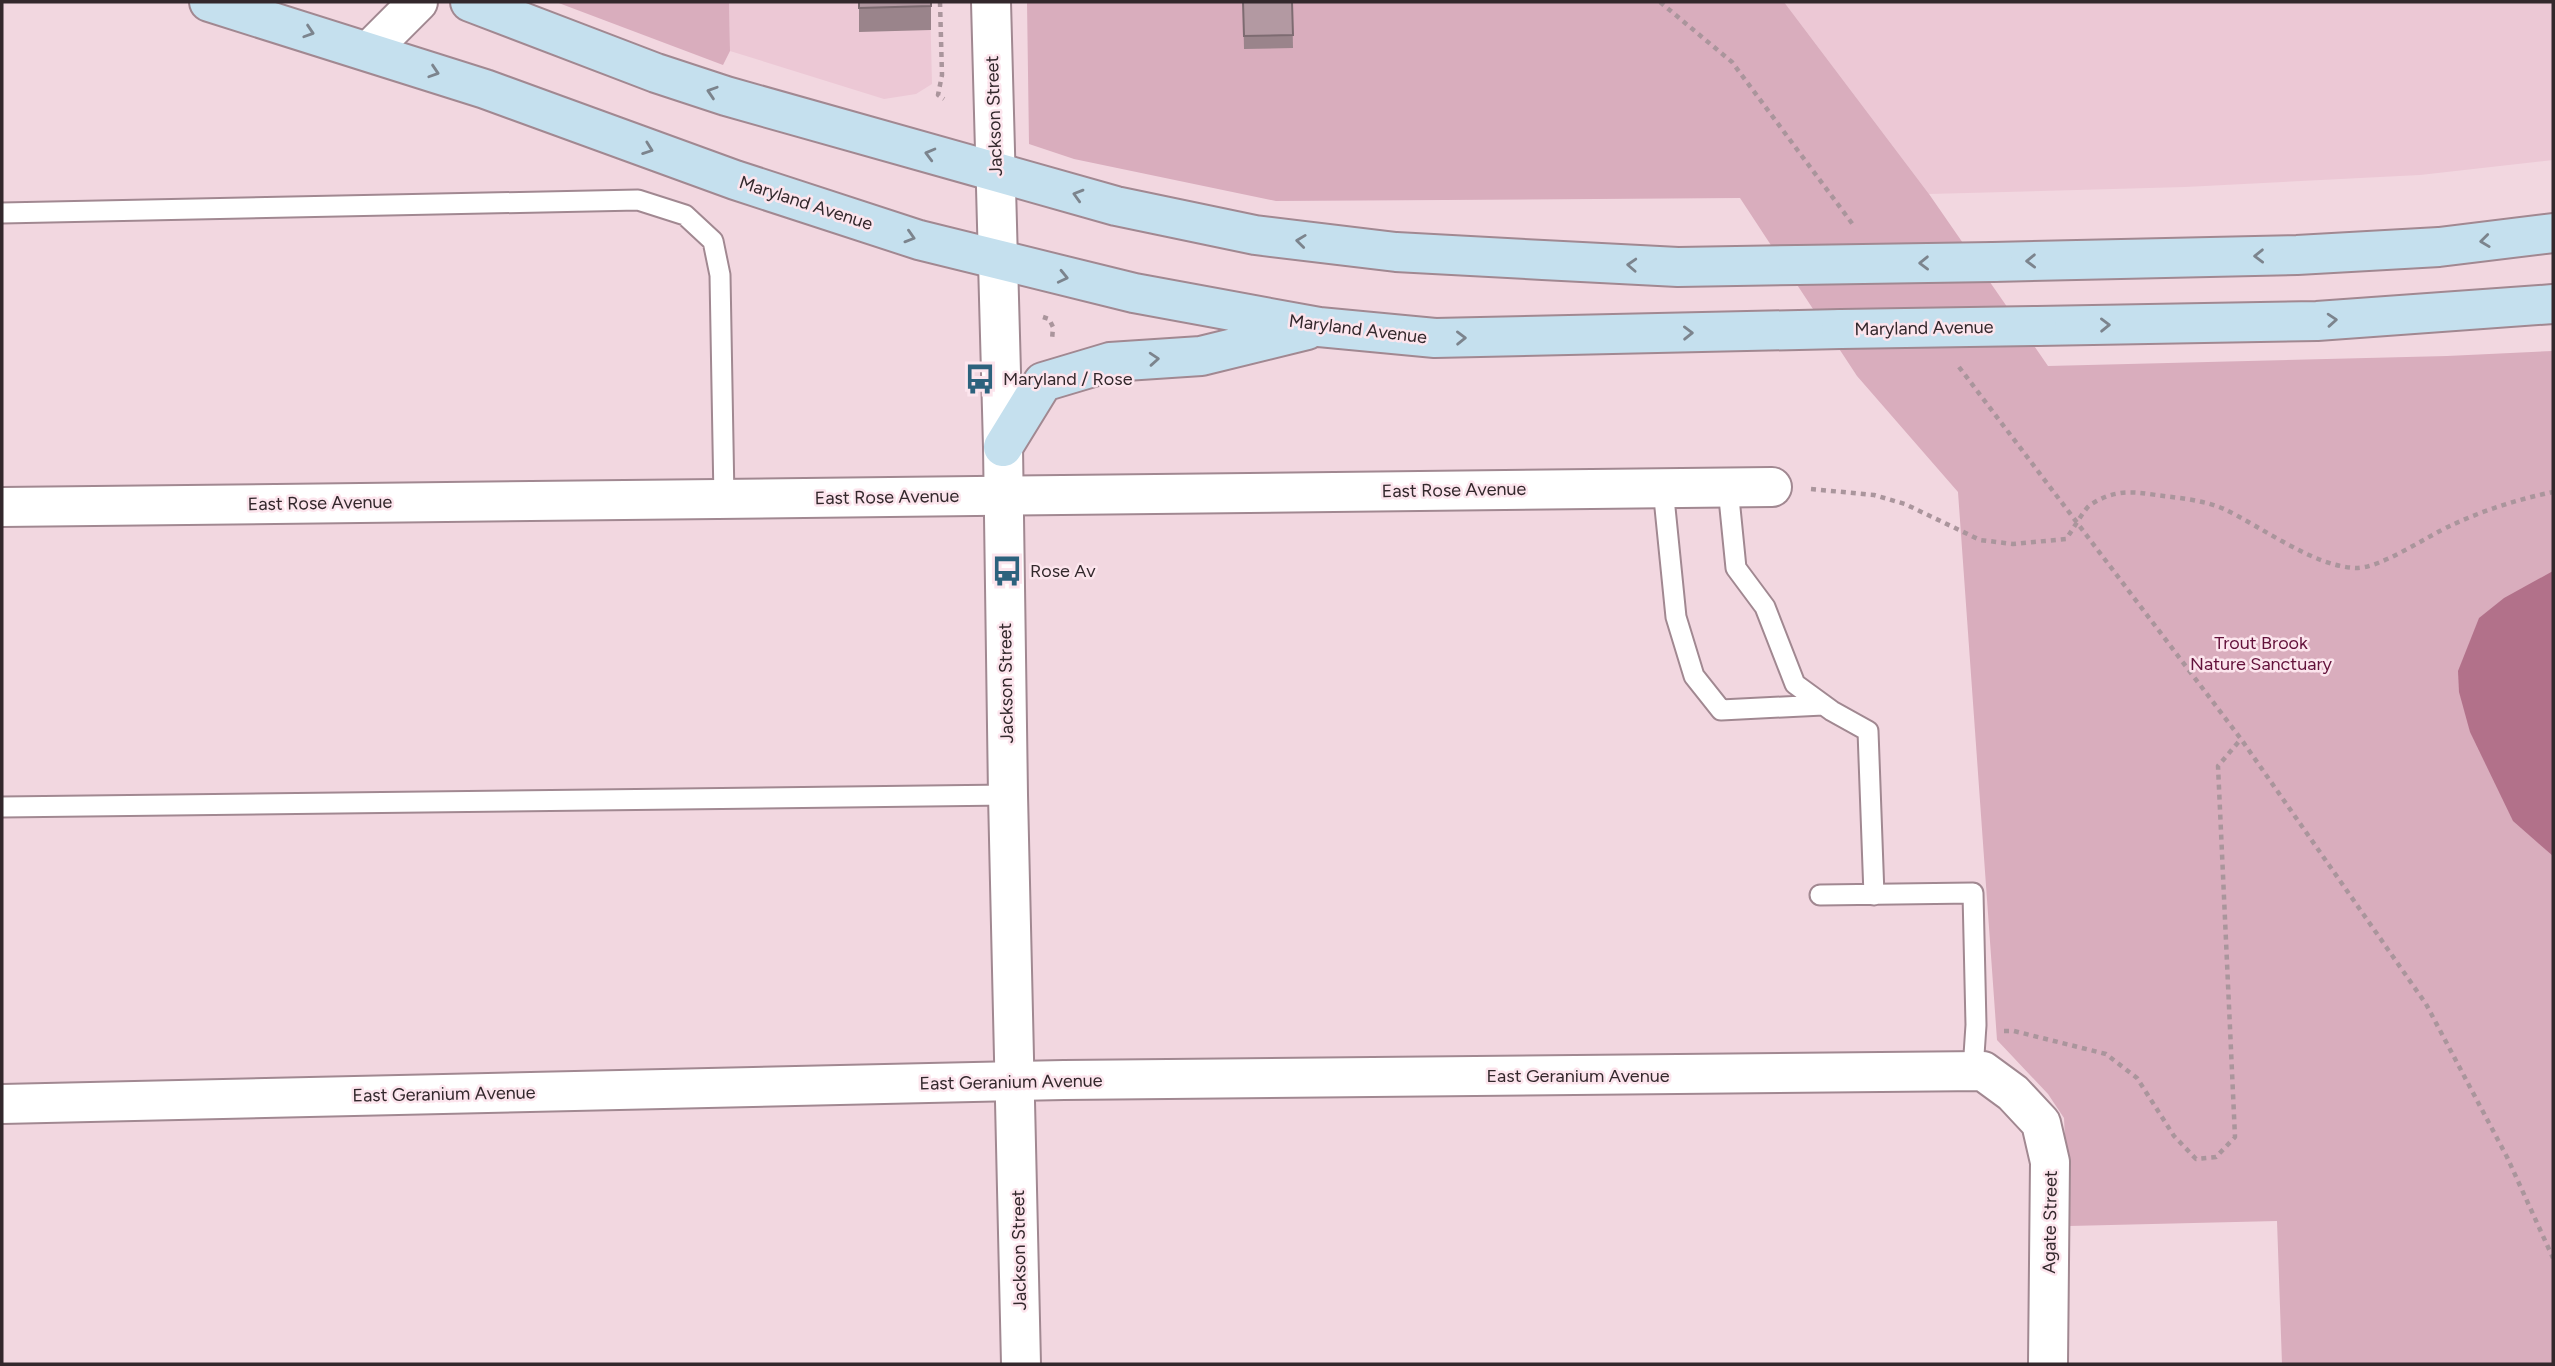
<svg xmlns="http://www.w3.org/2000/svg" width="2555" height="1366" font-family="Figtree,sans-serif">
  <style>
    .built { fill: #ecc8d5 }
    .green { fill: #d9adbd }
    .water { fill: #b2718a }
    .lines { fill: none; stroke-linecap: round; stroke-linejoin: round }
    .service-casing { stroke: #a18891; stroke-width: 23 }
    .minor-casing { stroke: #a18891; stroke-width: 42 }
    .tertiary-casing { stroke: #a18891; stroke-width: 42 }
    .secondary-casing { stroke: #a18891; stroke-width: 42 }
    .path { stroke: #aa959c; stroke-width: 4.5; stroke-dasharray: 5 5; stroke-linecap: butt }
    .service { stroke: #fff; stroke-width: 19 }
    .minor { stroke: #fff; stroke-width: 38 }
    .tertiary { stroke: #fff; stroke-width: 38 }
    .secondary { stroke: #c5e0ee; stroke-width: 38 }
    .secondary-bridge-casing { stroke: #a18891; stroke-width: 42; stroke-linecap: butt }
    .secondary-bridge { stroke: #c5e0ee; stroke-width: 38 }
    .wall { fill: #9a848b }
    .building { fill: #b399a2; stroke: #7d6b71; stroke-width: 2 }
    .oneway { stroke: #7c848d }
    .labels { text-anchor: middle; stroke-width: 5; stroke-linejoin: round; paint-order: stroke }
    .street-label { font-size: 18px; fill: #33282c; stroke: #fce5ed }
    .poi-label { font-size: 18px; fill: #33282c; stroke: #fce5ed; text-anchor: start }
    .park-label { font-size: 18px; fill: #62113a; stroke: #fce5ed }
  </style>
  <rect width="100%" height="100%" fill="#f2d7e0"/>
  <path class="built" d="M729 2H930L932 84 916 94 884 99 730 51Z
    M1784 2H2553V160L2420 175 2185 187 1929 194Z"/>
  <path class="green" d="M556 2H729L730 51 723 65Z
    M1027 2H1784L1929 194 2048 366 2447 356 2553 351V1364H2282L2277 1221 2069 1226 2064 1118 2048 1094 1997 1040 1958 492 1857 376 1740 198 1276 201 1074 159 1029 144Z"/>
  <path class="water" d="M2553 571V856L2513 821 2470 732 2459 692 2458 671 2479 618 2504 598Z"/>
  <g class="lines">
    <g class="service-casing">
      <path id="service" d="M2 213 638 200 685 215 713 241 720 275 724 499
        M1663 488 1676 617 1694 676 1721 710 1823 705
        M1728 488 1736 568 1765 607 1795 684 1832 711 1868 731 1874 895
        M2 807 1008 795
        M1820 895 1973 893 1976 1025 1973 1070"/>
    </g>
    <g class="minor-casing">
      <path id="minor" d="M369 51 418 2
        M2 507 1772 487
        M2 1104 1064 1080 1983 1071 2013 1093 2041 1123 2050 1162 2048 1364"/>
    </g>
    <g class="tertiary-casing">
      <path id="tertiary" d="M991 2 1003 447 1008 795 1021 1364"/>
    </g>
    <g class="secondary-casing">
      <path id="secondary" d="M209 2 485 89 735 180 919 240 1134 293 1319 327 1435 338 1841 329
        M470 2 656 73 726 96 1116 206 1255 235 1396 252 1543 260 1678 267 1798 265
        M1993 262 2297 255 2439 247 2553 233
        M2037 326 2317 321 2553 304
        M1003 447 1043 382 1110 362 1201 356 1307 330"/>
    </g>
    <path class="path" d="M940 2 942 75 938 95 944 99
      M1660 2 1732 62 1854 226
      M1043 317 1049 319 1053 327 1052 340
      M1959 367 2241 739 2426 1004 2507 1157 2553 1258
      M1811 489 1874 495 1905 504 1980 540 2013 544 2066 539C2072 531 2085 508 2090 505 2113 490 2131 491 2156 495 2179 498 2204 500 2224 509 2262 527 2313 566 2355 568 2380 569 2427 536 2452 525 2484 510 2519 499 2553 492
      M2004 1031H2014L2106 1054 2137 1078 2174 1136 2196 1159 2216 1157 2235 1137 2218 766 2241 739"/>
    <use href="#service" class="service"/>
    <use href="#minor" class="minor"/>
    <use href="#tertiary" class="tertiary"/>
    <use href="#secondary" class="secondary"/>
    <g class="secondary-bridge-casing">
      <path id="secondary-bridge" d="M1798 265 1993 262
        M1841 329 2037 326"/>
    </g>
    <use href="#secondary-bridge" class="secondary-bridge"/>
  </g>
  <path class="wall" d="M859 2H931V30L859 32Z
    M1243 2H1292L1293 48 1244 49Z"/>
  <path class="building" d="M859 2H931V6L859 8Z
    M1243 2H1292L1293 35 1244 36Z"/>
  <defs><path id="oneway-chevron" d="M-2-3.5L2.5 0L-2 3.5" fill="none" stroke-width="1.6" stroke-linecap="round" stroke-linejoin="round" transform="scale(1.75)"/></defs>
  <g class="oneway">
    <use href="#oneway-chevron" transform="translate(309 32) rotate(18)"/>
    <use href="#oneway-chevron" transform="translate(434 72) rotate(18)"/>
    <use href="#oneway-chevron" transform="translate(712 92) rotate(-162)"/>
    <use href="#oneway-chevron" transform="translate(648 149) rotate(20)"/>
    <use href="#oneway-chevron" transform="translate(930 154) rotate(-165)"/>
    <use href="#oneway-chevron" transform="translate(1078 195) rotate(-164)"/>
    <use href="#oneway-chevron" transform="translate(910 237) rotate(17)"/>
    <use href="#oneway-chevron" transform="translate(1301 241) rotate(-173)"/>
    <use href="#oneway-chevron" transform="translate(2485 241) rotate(173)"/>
    <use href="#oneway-chevron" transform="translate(2259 256) rotate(179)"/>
    <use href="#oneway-chevron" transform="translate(2031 261) rotate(179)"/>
    <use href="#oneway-chevron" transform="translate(1924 263) rotate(179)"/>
    <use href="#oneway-chevron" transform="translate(1632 265) rotate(-177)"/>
    <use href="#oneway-chevron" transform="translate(1063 277) rotate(13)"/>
    <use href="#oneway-chevron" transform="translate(2332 320) rotate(-4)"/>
    <use href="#oneway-chevron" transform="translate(2105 325) rotate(-1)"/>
    <use href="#oneway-chevron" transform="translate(1688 333) rotate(-1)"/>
    <use href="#oneway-chevron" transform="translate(1461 338) rotate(-1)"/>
    <use href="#oneway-chevron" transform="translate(1154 359) rotate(-4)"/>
  </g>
  <defs>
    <g id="bus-bare" transform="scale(2.415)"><path d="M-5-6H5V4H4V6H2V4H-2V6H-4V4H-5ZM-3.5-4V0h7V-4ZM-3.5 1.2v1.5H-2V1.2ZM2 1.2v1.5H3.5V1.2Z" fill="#2c627d" stroke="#fce5ed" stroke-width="2.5" paint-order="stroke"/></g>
  </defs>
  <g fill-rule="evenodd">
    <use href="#bus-bare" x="980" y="379"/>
    <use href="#bus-bare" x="1007" y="571"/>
  </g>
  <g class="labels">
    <g class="street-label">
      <text transform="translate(994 116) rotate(-92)" y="6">Jackson Street</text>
      <text transform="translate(806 203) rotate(18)" y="6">Maryland Avenue</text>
      <text transform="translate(1924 328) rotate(-1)" y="6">Maryland Avenue</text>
      <text transform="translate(1358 329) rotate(7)" y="6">Maryland Avenue</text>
      <text transform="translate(1454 490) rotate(-1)" y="6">East Rose Avenue</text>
      <text transform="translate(887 497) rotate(-1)" y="6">East Rose Avenue</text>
      <text transform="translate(320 503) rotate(-1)" y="6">East Rose Avenue</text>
      <text transform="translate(1006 683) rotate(-91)" y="6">Jackson Street</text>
      <text x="1578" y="1082">East Geranium Avenue</text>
      <text transform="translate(1011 1082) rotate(-1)" y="6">East Geranium Avenue</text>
      <text transform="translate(444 1094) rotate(-1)" y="6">East Geranium Avenue</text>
      <text transform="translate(2050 1222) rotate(-89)" y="6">Agate Street</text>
      <text transform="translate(1019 1250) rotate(-91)" y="6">Jackson Street</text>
    </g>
    <g class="poi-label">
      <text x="1003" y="385">Maryland / Rose</text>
      <text x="1030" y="577">Rose Av</text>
    </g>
    <g class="park-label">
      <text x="2261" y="649">Trout Brook<tspan x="2261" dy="21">Nature Sanctuary</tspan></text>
    </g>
  </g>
  <rect width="2555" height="1366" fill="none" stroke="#33282c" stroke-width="7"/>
</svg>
